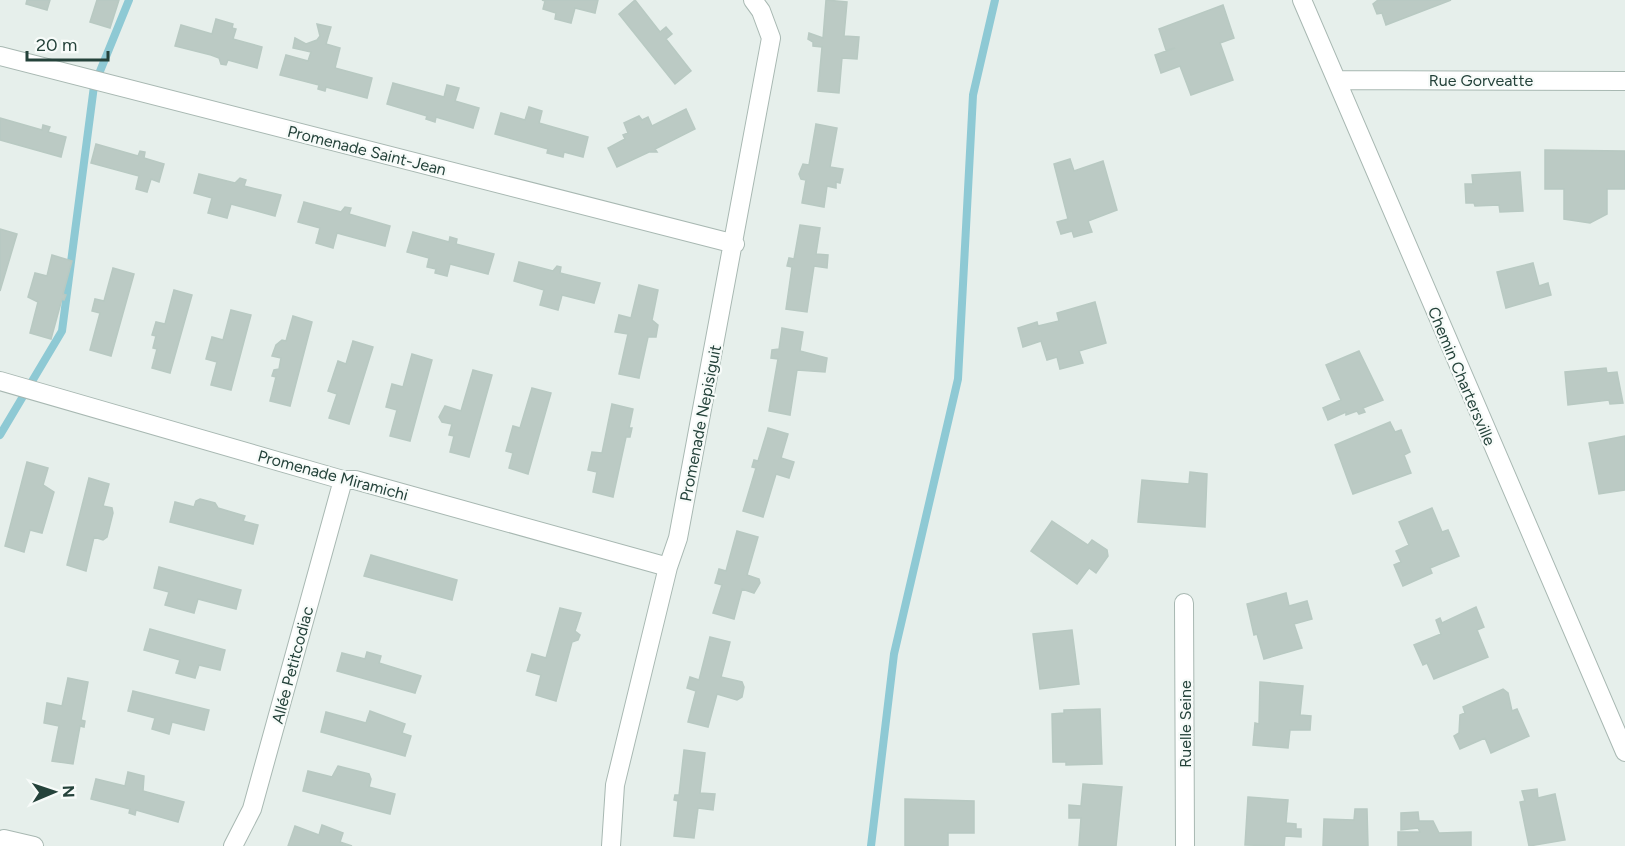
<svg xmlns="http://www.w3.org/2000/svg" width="1625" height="846" font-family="Figtree,sans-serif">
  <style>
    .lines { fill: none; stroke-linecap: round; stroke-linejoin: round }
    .stream { stroke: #8ec9d4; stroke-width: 8 }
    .building { fill: #bbcac4; stroke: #b8c9c2; stroke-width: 1.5 }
    .minor-casing { stroke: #a8b8b2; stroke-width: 20 }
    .minor { stroke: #fff; stroke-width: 18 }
    .labels { text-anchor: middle; stroke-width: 4.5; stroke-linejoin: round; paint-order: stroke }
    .street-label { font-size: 16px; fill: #24423a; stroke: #f7fbf9 }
  </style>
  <rect width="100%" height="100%" fill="#e6efeb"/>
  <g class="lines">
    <path class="stream" d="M0 435 62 331 94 86 129 0
      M871 846 894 654 958 379 973 95 995 0"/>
  </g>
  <path class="building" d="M27 0H50L47 10 26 4Z
    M97 0H119L110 28 90 22Z
    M542 0H598L595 13 575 8 571 23 555 19 556 13 543 9 545 1Z
    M635 0 660 32 666 27 672 34 666 39 691 71 675 84 619 14Z
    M826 0 847 2 844 36 859 37 857 59 842 58 839 93 818 91 822 47 813 46V42L808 39 809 33 823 38Z
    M1378 0H1451L1386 25 1382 13 1377 14 1373 4Z
    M1223 5 1234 38 1220 43 1233 80 1191 95 1180 66 1161 73 1155 55 1175 48 1166 50 1159 29Z
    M216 19 233 24 232 28 236 29 233 39 262 47 257 68 228 60 226 65 221 64 219 58 211 55 175 46 181 25 212 34Z
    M317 24 331 27 326 44 340 48 335 68 372 78 367 98 326 87 325 91 318 89 319 85 280 75 286 55 308 61 311 52 293 48 295 38 306 44 317 40 320 36Z
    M393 83 444 97 447 85 459 88 455 101 479 108 473 128 436 117 435 122 426 119 427 116 387 104Z
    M529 107 542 111 539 123 588 137 583 157 564 152 563 157 547 153 548 149 495 134 501 113 525 120Z
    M686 109 695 129 655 149 657 152H649L617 167 608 148 625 139 623 135 628 133 624 123 639 116 642 120 648 117 652 126Z
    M0 118 42 130 43 125 50 127 48 132 66 137 61 157 0 140Z
    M816 124 837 128 830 167 843 169 840 183 836 182V188L827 186 824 207 802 203 806 180 801 179 799 174 803 164 809 165Z
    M96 144 138 156 140 151 145 152 144 158 164 164 159 182 151 179 147 192 136 189 139 176 91 163Z
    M1545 150 1625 151V189H1607V214L1590 223 1564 219V189H1545Z
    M1070 159 1074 171 1103 161 1117 210 1088 221 1092 232 1074 237 1072 231 1061 234 1057 222 1068 219 1054 164Z
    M1520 172 1523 211 1500 212 1499 205 1475 206 1474 203H1466L1465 184H1473L1472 175Z
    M199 174 235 183 240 178 246 180 244 186 281 195 275 216 231 204 227 218 208 213 212 198 194 193Z
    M304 202 341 212 345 207 351 208 349 214 390 226 385 246 337 233 333 248 316 243 320 228 298 222Z
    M800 225 820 228 816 254 828 255 827 268 814 266 807 312 786 309 792 267 787 266 789 258 794 259Z
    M0 229 17 234 0 291Z
    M413 232 449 242 450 237 457 239 456 244 494 254 488 274 450 264 447 276 435 273 436 269 427 267 429 258 407 252Z
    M52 255 72 261 63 294 66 295 64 300 62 299 51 339 30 333 38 302 28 297 35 273 47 276Z
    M519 262 553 271 557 266 561 267 560 273 600 283 594 303 562 295 558 310 540 305 544 290 514 281Z
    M1533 263 1539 286 1548 283 1551 295 1506 308 1497 272Z
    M113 268 134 274 111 356 90 350 100 313 92 311 95 299 104 301Z
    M639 285 658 290 652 320 658 325 656 337H648L639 378 619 374 628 334 615 332 619 315 631 318Z
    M174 290 192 295 170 373 152 368 157 349 153 348 156 336 152 335 156 322 165 324Z
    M1095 302 1106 343 1079 351 1083 363 1060 369 1057 357 1047 360 1041 341 1023 347 1018 328 1037 322 1038 326 1059 321 1057 313Z
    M231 310 251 315 231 390 211 385 217 362 206 359 212 337 223 340Z
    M293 316 312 322 290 406 270 401 276 377 272 376 274 370 279 369 281 358 272 356 276 345 282 340 286 341Z
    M782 328 803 332 800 351 827 358 825 372 797 370 790 415 769 411 778 359 771 358 772 350 779 349Z
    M353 341 373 347 349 424 329 418 337 394 328 391 338 361 346 364Z
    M1359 351 1383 400 1363 408 1365 412 1359 414 1357 411 1346 415V412L1328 420 1323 408 1341 400 1326 365Z
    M412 354 432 360 410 441 390 436 397 410 386 407 392 384 403 387Z
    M1606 368 1607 373 1617 372 1623 403 1610 404 1609 400 1568 405 1565 372Z
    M473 370 492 375 469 457 450 452 454 436 449 435 452 424 442 422 439 417 445 406 461 411Z
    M532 388 551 393 528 474 509 468 513 453 506 451 513 426 520 428Z
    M612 404 633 409 629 428H632L630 437H626L613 497 593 492 597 472 588 470 592 452 602 453Z
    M1390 422 1395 432 1401 430 1410 452 1404 455 1411 473 1353 494 1335 445Z
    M768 428 788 434 781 458 794 462 789 478 776 474 763 517 743 511 756 468 752 467 754 460 758 461Z
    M1625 436V490L1599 494 1589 443Z
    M27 462 48 468 43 485 54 492 42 533 30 530 24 552 5 546Z
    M1190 472 1207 474 1205 527 1138 522 1142 480 1189 484Z
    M89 478 109 484 103 506 112 508 113 513 107 537 103 540 94 537 86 571 67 565Z
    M200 499 215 503 218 508 245 516 243 521 258 525 253 544 170 522 175 502 194 507 196 501Z
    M1432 508 1442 532 1448 530 1459 556 1430 568 1432 573 1403 586 1394 565 1401 562 1396 551 1409 545 1399 522Z
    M1052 521 1088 545 1092 540 1107 550 1108 556 1096 573 1089 568 1077 584 1031 551Z
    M737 531 758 537 747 575 759 579 760 583 754 593 742 589 734 619 713 613 722 585 715 583 719 569 726 571Z
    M371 555 457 580 452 600 364 576Z
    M159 567 241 590 236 609 198 599 194 613 165 605 169 592 154 588Z
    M1286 593 1289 606 1307 601 1312 619 1294 624 1302 648 1264 659 1257 634 1254 635 1247 604Z
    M1476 607 1484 627 1477 630 1488 657 1434 679 1427 663 1423 665 1414 645 1441 634 1436 620 1440 618 1442 623Z
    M560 608 581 613 575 631 580 635 578 640 572 642 556 701 536 695 541 675 527 671 532 654 546 658Z
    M150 629 225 650 220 670 199 665 195 678 176 673 180 660 144 650Z
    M1072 630 1079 684 1040 689 1033 634Z
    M710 637 730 642 721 677 742 682 744 687 742 697 737 700 717 694 708 727 688 722 696 691 687 688 690 677 699 680Z
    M367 652 381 656 379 663 421 676 415 693 337 671 342 653 365 659Z
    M68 678 88 682 81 720 85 721 84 727 80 726 73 764 52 761 59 726 44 723 47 703 62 706Z
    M1260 682 1303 686 1300 715 1311 716 1310 730H1290L1288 748 1253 745 1255 723 1259 724Z
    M1503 689 1508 693 1512 711 1517 709 1529 736 1491 753 1485 738 1460 749 1454 736 1459 733 1460 715 1465 713 1463 707Z
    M133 691 209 710 204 730 172 722 169 734 152 729 155 718 128 711Z
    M1100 709 1102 764 1066 765V762H1053L1052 714 1064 713V710Z
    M370 711 405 724 402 733 411 736 405 756 321 732 326 712 366 723Z
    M684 750 705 753 700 793 715 794 713 810 698 808 694 838 674 836 678 801 674 800 675 795H679Z
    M338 766 369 774 371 779 369 787 395 794 390 814 303 791 308 771 332 777Z
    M128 772 144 776 143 791 184 802 178 822 136 810 135 815 129 813 130 809 91 799 96 779 125 786Z
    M1083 784 1122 787 1116 846H1079L1081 818H1069V805L1081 806Z
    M1537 789 1538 798 1555 794 1565 840 1529 846 1520 802 1525 801 1522 791Z
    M1248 797 1288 800 1286 823 1296 824V829H1301V837L1285 836 1284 846 1245 845Z
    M905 799 974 801V833H948V846H905Z
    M1355 809H1367L1368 846H1323L1324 819 1354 820Z
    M1418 812 1419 821H1433L1439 833 1471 832V846H1398V832H1420L1418 828 1401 830V813Z
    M322 825 343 833 340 842 352 846H288L295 826 319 835Z"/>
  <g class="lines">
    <g class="minor-casing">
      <path id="minor" d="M1302 0 1625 752
        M0 56 735 244
        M1337 80 1625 81
        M0 381 343 480H355L668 567
        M1184 603 1185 846
        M4 839 34 846
        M233 846 252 809 343 480
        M611 846 615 785 668 567 678 538 771 38 761 11 753 0"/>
    </g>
    <use href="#minor" class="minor"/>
  </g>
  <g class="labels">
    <g class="street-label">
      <text x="1481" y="86">Rue Gorveatte</text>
      <text transform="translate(367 150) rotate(14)" y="6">Promenade Saint-Jean</text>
      <text transform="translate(1462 376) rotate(67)" y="6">Chemin Chartersville</text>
      <text transform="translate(700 423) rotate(-79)" y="6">Promenade Nepisiguit</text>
      <text transform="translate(333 475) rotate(15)" y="6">Promenade Miramichi</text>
      <text transform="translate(292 665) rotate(-75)" y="6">Allée Petitcodiac</text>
      <text transform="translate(1185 724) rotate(-90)" y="6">Ruelle Seine</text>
    </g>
  </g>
  <g transform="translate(54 792) rotate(88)" stroke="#f7fbf9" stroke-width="4.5" paint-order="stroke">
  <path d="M0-4.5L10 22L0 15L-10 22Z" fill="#24423a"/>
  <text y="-9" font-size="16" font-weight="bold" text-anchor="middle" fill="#24423a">N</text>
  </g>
  <path d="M27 51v9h81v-9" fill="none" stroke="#24423a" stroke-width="3"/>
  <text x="36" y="51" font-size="18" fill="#24423a" stroke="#f7fbf9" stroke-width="4.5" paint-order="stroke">20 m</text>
</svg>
